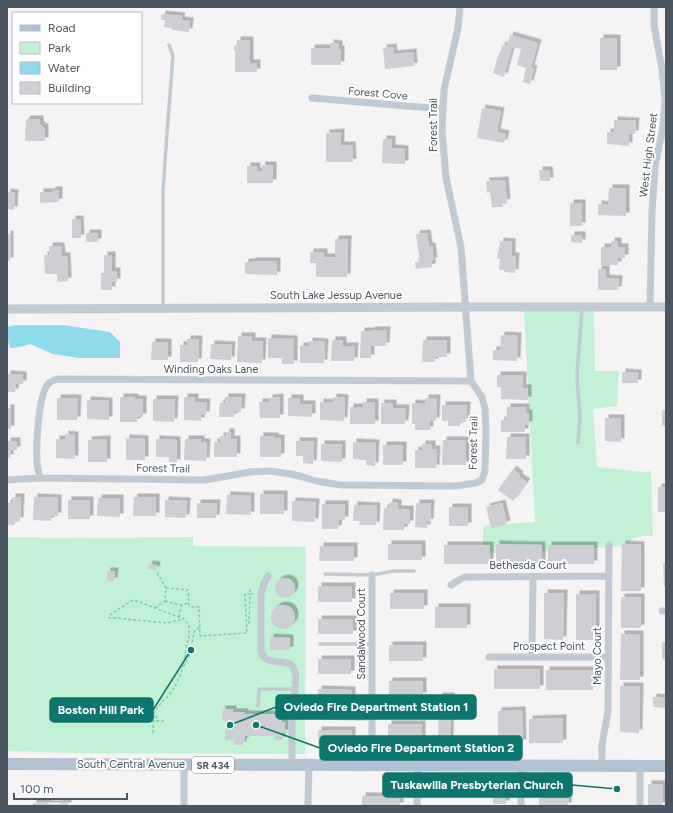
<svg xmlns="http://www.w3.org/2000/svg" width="673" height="813" font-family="Figtree,sans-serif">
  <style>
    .green { fill: #c3f1d5 }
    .water { fill: #90daee }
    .building { fill: #cdcfd5; filter: url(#shadow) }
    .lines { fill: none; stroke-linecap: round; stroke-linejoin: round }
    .path { stroke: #7ad0a6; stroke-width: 1.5; stroke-dasharray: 3 2; stroke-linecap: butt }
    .service { stroke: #c1cad2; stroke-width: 3.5 }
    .minor { stroke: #c1cad2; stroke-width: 7 }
    .tertiary { stroke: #c1cad2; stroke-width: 9 }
    .primary { stroke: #b3c2d1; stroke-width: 12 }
    .labels { text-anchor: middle; stroke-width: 4; stroke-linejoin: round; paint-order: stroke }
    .shield { fill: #fff; stroke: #808990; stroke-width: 1 }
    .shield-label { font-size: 10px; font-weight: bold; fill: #4a5661 }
    .street-label { font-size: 11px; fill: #4a5661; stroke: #fff }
    .leader { fill: none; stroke: #0f766e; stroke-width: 1.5 }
    .callout-dot { fill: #0f766e; stroke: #fff; stroke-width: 1.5 }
    .callout { fill: #0f766e; stroke: #0f766e; stroke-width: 1.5 }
    .callout-label { font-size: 12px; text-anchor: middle; font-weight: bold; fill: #fff }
  </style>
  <defs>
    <filter id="shadow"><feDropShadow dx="3.5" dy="-3.5" stdDeviation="0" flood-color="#0004"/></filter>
  </defs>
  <rect width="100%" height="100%" fill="#f5f3f3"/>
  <path class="green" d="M524 310H594L595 371H619L617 406 593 409 597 467 643 472 651 471 653 536C641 535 633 537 624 546L512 554 483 552V526L535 522Z
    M7 537 79 538 193 537V546L306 547 305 754 75 753 7 751Z"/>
  <path class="water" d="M16 325H63L110 332 120 342V358H79L53 354 30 344 20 347 10 348 7 338V327Z"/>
  <path class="building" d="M162 14 182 16 181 20 190 21 189 32 172 30V28L164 27 165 20H161Z
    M510 35 538 43 531 68 534 69 530 84 523 82 526 68 517 65 521 49 512 47 504 77 493 73 499 53H500L502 45 507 46Z
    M600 38H617V70H600Z
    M237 40H250V63H257V72H235V50L233 48 237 44Z
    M330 43 339 44V49H341V65H311V48H330Z
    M393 47 394 54 413 52 414 66 385 69 383 48Z
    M482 108 501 111 497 132 506 134 504 143 477 138Z
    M27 119H40V124L43 127H45V141H25L26 120H27Z
    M614 120 636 121 635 134H629V146L607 144V132L614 133Z
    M341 132V145H352L353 162H326V133Z
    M383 139H392V148L405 149V164L382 163Z
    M262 165H273V183H247V166H257V171H262Z
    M539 170H549L550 181H540Z
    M505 180 507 202 502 203 503 207H492L490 192 487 193 486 181Z
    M609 188H626V216L598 215V204L608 205Z
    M52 190H59V202L40 203V192H52Z
    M7 192 15 193 14 210 7 209Z
    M570 203H582V226H570Z
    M72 219H80L81 238H72Z
    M86 233H98V242H86Z
    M427 233 429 246H432L434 261H432V267L416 269 415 262H420L416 234Z
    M7 234H10V261H7Z
    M571 235H582V243L571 242Z
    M335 239H348L347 277H316V263H310V252H324V257H335Z
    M500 241 512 242V256H516L515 273 504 272V270H499L500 259H497L498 250H499Z
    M611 241H618V247H625V258H618V265H601V247H611Z
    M49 246H61L62 256H67L68 281 58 282 57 274H45L44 255H49Z
    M104 255H112V271H117V282H112V290H101V273H104Z
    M252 261H277V275L245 274V262H252Z
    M598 269H606V278L619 279 618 290H598Z
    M371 330H387L386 346H371V358H360L361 331H371Z
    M501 335 518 336 517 361 493 360V350H500Z
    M238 336H252V341H263L262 363 237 362Z
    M268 338 294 339V364H282V358H268Z
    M187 339H199L198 362H180V345H187Z
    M332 340H343V346H355L354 361H331Z
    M423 340H447V357H435V362H422Z
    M309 341 325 342 324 363H300V346H309Z
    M152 342H168V360H151Z
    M211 344 232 345 231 360 210 359Z
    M622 372 638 373V383H622Z
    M7 374 23 375V384H16L15 392H7Z
    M497 375H523V388H528V400L501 399V387H497Z
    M120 397H135V399H143V417H137V422H120Z
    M184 397H195V402H207L206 415H201V421L184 420Z
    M225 397H242L241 412H234V417H219L220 403H225Z
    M280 397V418H260L259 402H269V398Z
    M333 397 345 398 344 421 320 420V402L333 403Z
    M57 398H78L77 420H57Z
    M288 398H300V404H312V417L288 416Z
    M425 398H437L436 421H430V430H415V424H412V403L425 404Z
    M153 399H175L174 422 153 421Z
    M87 400 109 401V420L87 419Z
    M363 402H375V424H350V407H363Z
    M381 403H393V408H406L405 424H381Z
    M442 405H467L466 422H461L460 426H448V421H442Z
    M507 407H526V413H529V425H525V432H501V420H506Z
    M7 408H11V429H7Z
    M662 410H666V426H662Z
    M605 418H621V442L605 441Z
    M226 432H231V439H237V457H214V442H220V436H226Z
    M65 434 75 435V459L56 458V439H65Z
    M260 436H275V438H281V457H260Z
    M507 437H526V459H506Z
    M126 438 145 439V460H126Z
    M107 439V462H88V440Z
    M156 439 177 440V463L169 462V457H156Z
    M185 439H201V442H207L206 461 184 460Z
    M443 440H466V465H442Z
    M7 441H17V450H10V458H7Z
    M296 441H314L313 464 303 463V456H296Z
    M353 442 376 443 375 466 366 465V460L353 459Z
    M321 444H342V462L321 461Z
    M422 444H432V449H437L436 468H415V450L422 451Z
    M383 445H403V465H383Z
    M513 469 520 475 519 477 527 482 513 501 498 490Z
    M658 487H666V512H658Z
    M260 494H284V514H260Z
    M227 495 251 496V515L226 514Z
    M12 497H21L20 521H15V525H7V503H12Z
    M34 497 58 498V516H51V521L33 520Z
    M134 497H156V516H133Z
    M98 498H120V517L97 516Z
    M68 500H90V519H68Z
    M165 500 187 501 186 518 165 517Z
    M292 501 316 502 315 522 292 521Z
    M389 502 398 503V509H410V524H404V530H383L384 508 389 509Z
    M197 503H217L216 518H197Z
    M416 503H431L430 522H427V528L415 527Z
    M502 503 507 524 491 528 486 507Z
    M322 504H345V520H339L338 529H322Z
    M354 505 377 506 376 525H359L360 521H353Z
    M449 507H468V526H449Z
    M388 544H422V560H388Z
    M496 544 542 545V564H496Z
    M622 544 641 545V591H621Z
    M444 545H490V564H444Z
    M548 545H594V564H548Z
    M320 546H354V561H319Z
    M663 563H666V586H664Z
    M149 564 157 565 156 570 148 569Z
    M107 571H115L114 581H107Z
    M275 588a10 10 0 1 1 20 0a10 10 0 1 1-20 0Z
    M318 586H352V602H318Z
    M390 593H424V609H390Z
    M544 593H564L563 640 544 639Z
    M576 594H596V640H576Z
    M621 597H641V628H621Z
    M271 617a12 12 0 1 1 24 0a12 12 0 1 1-24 0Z
    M435 607H467V628H435Z
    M318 619H353V634H318Z
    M621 634H640V680H620Z
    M270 637 290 638V650H270Z
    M662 642H666V660L662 659Z
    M389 645H423V661H389Z
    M318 659H351V674H318Z
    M494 669H540V689H494Z
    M546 670H593V690H546Z
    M389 681H423V696H389Z
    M620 686H640L639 733 620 732Z
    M318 689 352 690V705H318Z
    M439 696H451L450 740H438Z
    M653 697 666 698V708L653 707Z
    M222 709H233V712H245V714H275L276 712H282V722H285V733H282V740H275V736H245V741H243V745H234V740H225L226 720H222Z
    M522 710 523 743H498V711Z
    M563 718V743H529V719Z
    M388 724H422V740H388Z
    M318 730H352V745H318Z
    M493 784 506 785V804H493Z
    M648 784H663L662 806H648Z
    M539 786 569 787 568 806H539V796H544V793H539Z
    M362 796H400V806H362Z
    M60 802H68V806H33V803H48V804H60Z"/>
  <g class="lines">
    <path class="path" d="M166 588 188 590 189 605 193 607H199L200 636 247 633 245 594H250L249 624
      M250 589V594H253
      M165 601 181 605 188 603
      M155 608 165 601 166 588 156 571
      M179 617 181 605
      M184 666 190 654 193 638 194 632 196 629 200 628
      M164 721H157V718L154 713C158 704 168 698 173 689 182 676 184 661 187 645 188 640 190 633 189 627 188 624 186 621 184 619L134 600 131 601 111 614 109 618H116L167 623 184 619
      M153 733 154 713"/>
    <path class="service" d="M163 307V191L167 133 173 56 169 45
      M578 443 580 418 577 376 582 308
      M325 574 372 575 394 571H414
      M320 644H372
      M258 706 259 689H295
      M372 711 418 710
      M323 718 372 719"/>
    <path class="minor" d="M312 98 443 109
      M650 306 652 212 655 167 663 127 665 99 662 69 654 25V7
      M40 478C39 473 37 468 37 463 36 447 38 393 49 383 51 381 55 380 58 379L471 381
      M7 480 40 478 205 480 250 472 269 471 291 474 303 477 316 481 341 485 456 486 476 483 482 480 485 470 486 431 485 409 482 397 471 381 461 247 446 178 442 130 444 90 458 28 460 7
      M268 576 264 584 261 594V652C263 655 264 658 267 659 281 666 293 655 296 677L292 725V765
      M451 585 464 577 609 576
      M662 611H666
      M489 657H608
      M532 657 533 576
      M372 766V575
      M602 766V745L608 711 609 545
      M184 806V764
      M308 806 309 765
      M417 806 418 766
      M521 806V765
      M640 806V766"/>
    <path class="tertiary" d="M7 309 466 307H666"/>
    <path class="primary" d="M7 764 666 766"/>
  </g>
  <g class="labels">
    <rect class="shield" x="192" y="757" width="42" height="16" rx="3"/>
    <g class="shield-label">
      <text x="213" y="769">SR 434</text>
    </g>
    <g class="street-label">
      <text transform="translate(378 93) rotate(5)" y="4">Forest Cove</text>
      <text transform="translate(433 125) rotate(-90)" y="4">Forest Trail</text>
      <text transform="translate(648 155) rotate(-83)" y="4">West High Street</text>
      <text x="336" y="299">South Lake Jessup Avenue</text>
      <text x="211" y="373">Winding Oaks Lane</text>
      <text transform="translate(473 443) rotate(-89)" y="4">Forest Trail</text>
      <text transform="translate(163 468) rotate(1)" y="4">Forest Trail</text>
      <text x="528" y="569">Bethesda Court</text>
      <text transform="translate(361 634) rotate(-90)" y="4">Sandalwood Court</text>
      <text x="549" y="650">Prospect Point</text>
      <text transform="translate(597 656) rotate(-90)" y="4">Mayo Court</text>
      <text x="131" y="768">South Central Avenue</text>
    </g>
  </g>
  <path class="leader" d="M230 725L276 707M191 650L153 710M256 725L320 748M617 789L572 785"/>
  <g class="callout-dot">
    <circle cx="230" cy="725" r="4"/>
    <circle cx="191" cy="650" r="4"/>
    <circle cx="256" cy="725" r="4"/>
    <circle cx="617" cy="789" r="4"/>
  </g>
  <g class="callout">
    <rect x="276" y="695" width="200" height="24" rx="4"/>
    <rect x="50" y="698" width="103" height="24" rx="4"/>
    <rect x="320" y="736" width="202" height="24" rx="4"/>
    <rect x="383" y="773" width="189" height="24" rx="4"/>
  </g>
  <g class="callout-label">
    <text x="376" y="711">Oviedo Fire Department Station 1</text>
    <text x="101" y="714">Boston Hill Park</text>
    <text x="421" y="752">Oviedo Fire Department Station 2</text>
    <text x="477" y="789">Tuskawilla Presbyterian Church</text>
  </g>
  <rect width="673" height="813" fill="none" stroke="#4a5661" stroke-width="16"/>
  <rect x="12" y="12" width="130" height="92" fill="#ffffff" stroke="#b7bbc0"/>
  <rect x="20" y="25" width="20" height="6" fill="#b3c2d1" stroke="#b7bbc0"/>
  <text x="48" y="32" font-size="12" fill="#4a5661">Road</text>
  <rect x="20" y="42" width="20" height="12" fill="#c3f1d5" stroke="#b7bbc0"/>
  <text x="48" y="52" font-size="12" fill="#4a5661">Park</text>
  <rect x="20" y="62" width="20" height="12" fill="#90daee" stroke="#b7bbc0"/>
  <text x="48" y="72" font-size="12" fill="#4a5661">Water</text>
  <rect x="20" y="82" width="20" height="12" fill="#cdcfd5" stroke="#b7bbc0"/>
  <text x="48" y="92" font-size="12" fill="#4a5661">Building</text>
  <path d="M14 793v6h113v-6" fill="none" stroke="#4a5661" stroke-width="2"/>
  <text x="20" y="793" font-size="12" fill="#4a5661" stroke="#ffffff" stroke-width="3" paint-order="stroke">100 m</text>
</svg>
